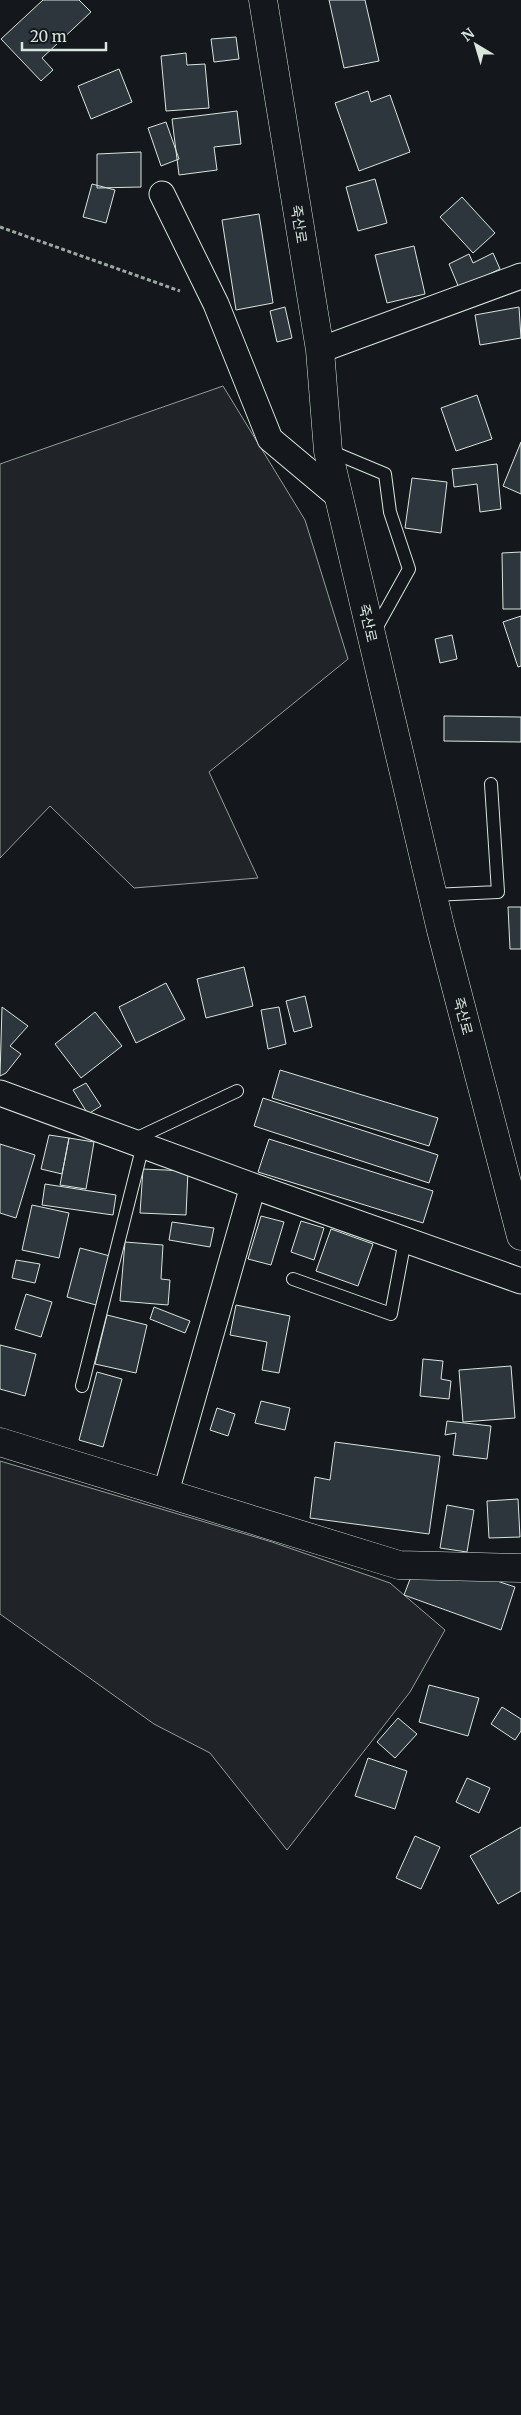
<svg xmlns="http://www.w3.org/2000/svg" width="521" height="2415" font-family="Merriweather,'Noto Sans KR',serif">
  <style>
    .green { fill: #202428; stroke: #939e99 }
    .building { fill: #2c363c; stroke: #d8e6dc }
    .lines { fill: none; stroke-linecap: round; stroke-linejoin: round }
    .service-casing { stroke: #d8e6dc; stroke-width: 14 }
    .minor-casing { stroke: #d8e6dc; stroke-width: 27 }
    .tertiary-casing { stroke: #d8e6dc; stroke-width: 29 }
    .path { stroke: #9da8a2; stroke-width: 3; stroke-dasharray: 4 2.5; stroke-linecap: butt }
    .service { stroke: #14181c; stroke-width: 12 }
    .minor { stroke: #14181c; stroke-width: 25 }
    .tertiary { stroke: #14181c; stroke-width: 28 }
    .labels { text-anchor: middle; stroke-width: 4; stroke-linejoin: round; paint-order: stroke }
    .street-label { font-size: 14px; fill: #d8e6dc; stroke: #14181c }
  </style>
  <rect width="100%" height="100%" fill="#14181c"/>
  <path class="green" d="M223 386 305 520 348 659 209 772 258 878 134 888 50 806 0 858V464Z
    M0 1461 272 1542 390 1583 445 1630 410 1692 287 1850 210 1753 154 1724 0 1614Z"/>
  <path class="building" d="M43 0H79L91 12 42 58 53 70 41 81 1 39Z
    M329 0H365L379 61 344 68Z
    M236 37 239 59 214 62 211 39Z
    M186 53 187 65 205 64 209 108 166 111 161 56Z
    M119 69 132 102 91 119 78 86Z
    M368 91 371 102 390 95 410 152 359 171 335 103Z
    M237 111 241 144 214 147 217 170 179 175 172 119Z
    M166 122 179 159 161 166 148 128Z
    M141 152V187L97 188V154Z
    M375 179 387 223 358 231 346 187Z
    M92 184 115 190 106 223 83 217Z
    M462 197 495 233 473 253 440 217Z
    M259 214 273 303 236 310 222 220Z
    M414 246 425 294 387 303 375 255Z
    M493 253 500 269 459 288 449 264 469 254 473 263Z
    M285 307 292 338 277 342 270 311Z
    M519 307 521 338 480 345 475 315Z
    M477 395 492 439 456 451 441 408Z
    M521 442V494L503 486Z
    M497 464 501 509 480 512 477 484 454 487 452 469Z
    M412 478 447 482 441 533 405 528Z
    M521 552V609H503L502 553Z
    M521 616V666L518 667 503 622Z
    M452 635 457 659 440 663 435 639Z
    M444 716 521 717V742L444 741Z
    M508 907H521V949H510Z
    M244 967 253 1006 206 1018 197 979Z
    M166 983 185 1019 136 1043 119 1007Z
    M305 996 312 1027 294 1032 286 1001Z
    M2 1007 28 1026 10 1046 21 1054 6 1073 0 1076Z
    M279 1007 286 1044 268 1049 261 1010Z
    M95 1012 122 1046 81 1078 55 1044Z
    M280 1070 438 1118 429 1146 272 1098Z
    M86 1083 101 1106 88 1114 73 1090Z
    M263 1098 438 1155 429 1183 254 1126Z
    M49 1135 69 1138 62 1174 41 1169Z
    M69 1138 94 1142 86 1189 60 1185Z
    M269 1139 433 1191 423 1223 258 1172Z
    M0 1144 35 1155 16 1218 0 1213Z
    M143 1169 188 1171 186 1215 140 1213Z
    M45 1184 116 1195 113 1215 42 1205Z
    M32 1205 69 1213 59 1258 22 1250Z
    M261 1216 284 1222 271 1265 248 1259Z
    M301 1221 324 1228 314 1260 291 1252Z
    M172 1222 214 1228 210 1247 169 1240Z
    M331 1229 373 1244 358 1286 316 1271Z
    M125 1242 163 1245 161 1279 170 1280 168 1305 120 1301Z
    M80 1248 110 1256 96 1305 67 1297Z
    M16 1260 40 1264 35 1283 12 1278Z
    M26 1294 52 1302 41 1337 15 1329Z
    M236 1305 290 1316 279 1373 262 1370 267 1342 230 1335Z
    M154 1307 190 1321 185 1333 150 1319Z
    M107 1315 147 1325 136 1373 95 1364Z
    M0 1345 36 1354 25 1396 0 1389Z
    M423 1359 443 1361 441 1379 451 1381 449 1399 420 1396Z
    M511 1366 515 1418 463 1422 459 1370Z
    M97 1372 122 1379 103 1447 79 1440Z
    M261 1401 290 1408 285 1430 255 1423Z
    M217 1408 235 1414 228 1436 210 1430Z
    M447 1421 491 1426 487 1459 453 1455 456 1433 445 1435Z
    M335 1442 440 1456 429 1534 310 1518 315 1477 330 1480Z
    M518 1499 520 1537 489 1538 487 1501Z
    M447 1505 474 1510 467 1552 440 1548Z
    M412 1574 485 1577 515 1587 501 1630 404 1595Z
    M429 1685 479 1698 468 1736 419 1722Z
    M502 1707 521 1719V1731L515 1740 491 1724Z
    M398 1718 417 1734 395 1758 377 1742Z
    M368 1758 407 1771 395 1809 355 1796Z
    M467 1778 490 1788 479 1813 456 1802Z
    M521 1827V1891L498 1904 470 1856Z
    M415 1836 440 1847 421 1889 396 1878Z"/>
  <g class="lines">
    <g class="service-casing">
      <path id="service" d="M330 451 385 474 390 512 409 569 374 632
        M432 895 498 892 491 784
        M133 1140 237 1091
        M293 1279 391 1314 405 1240
        M82 1386 143 1145"/>
    </g>
    <g class="minor-casing">
      <path id="minor" d="M162 194 216 304 270 439 338 496
        M320 350 521 276
        M0 1093 253 1186 521 1281
        M166 1492 253 1186"/>
    </g>
    <g class="tertiary-casing">
      <path id="tertiary" d="M263 0 320 350 328 451 441 930 521 1236
        M0 1442 399 1565 521 1568"/>
    </g>
    <path class="path" d="M0 227 180 291"/>
    <use href="#service" class="service"/>
    <use href="#minor" class="minor"/>
    <use href="#tertiary" class="tertiary"/>
  </g>
  <g class="labels">
    <g class="street-label">
      <text transform="translate(299 224) rotate(81)" y="5">죽산로</text>
      <text transform="translate(368 623) rotate(77)" y="5">죽산로</text>
      <text transform="translate(463 1016) rotate(75)" y="5">죽산로</text>
    </g>
  </g>
  <g transform="translate(476 45) rotate(322)" stroke="#14181c" stroke-width="4" paint-order="stroke">
  <path d="M0-4L9 19L0 12L-9 19Z" fill="#d8e6dc"/>
  <text y="-8" font-size="14" font-weight="bold" text-anchor="middle" fill="#d8e6dc">N</text>
  </g>
  <path d="M22 42v8h84v-8" fill="none" stroke="#d8e6dc" stroke-width="2.5"/>
  <text x="30" y="42" font-size="15" fill="#d8e6dc" stroke="#14181c" stroke-width="4" paint-order="stroke">20 m</text>
</svg>
